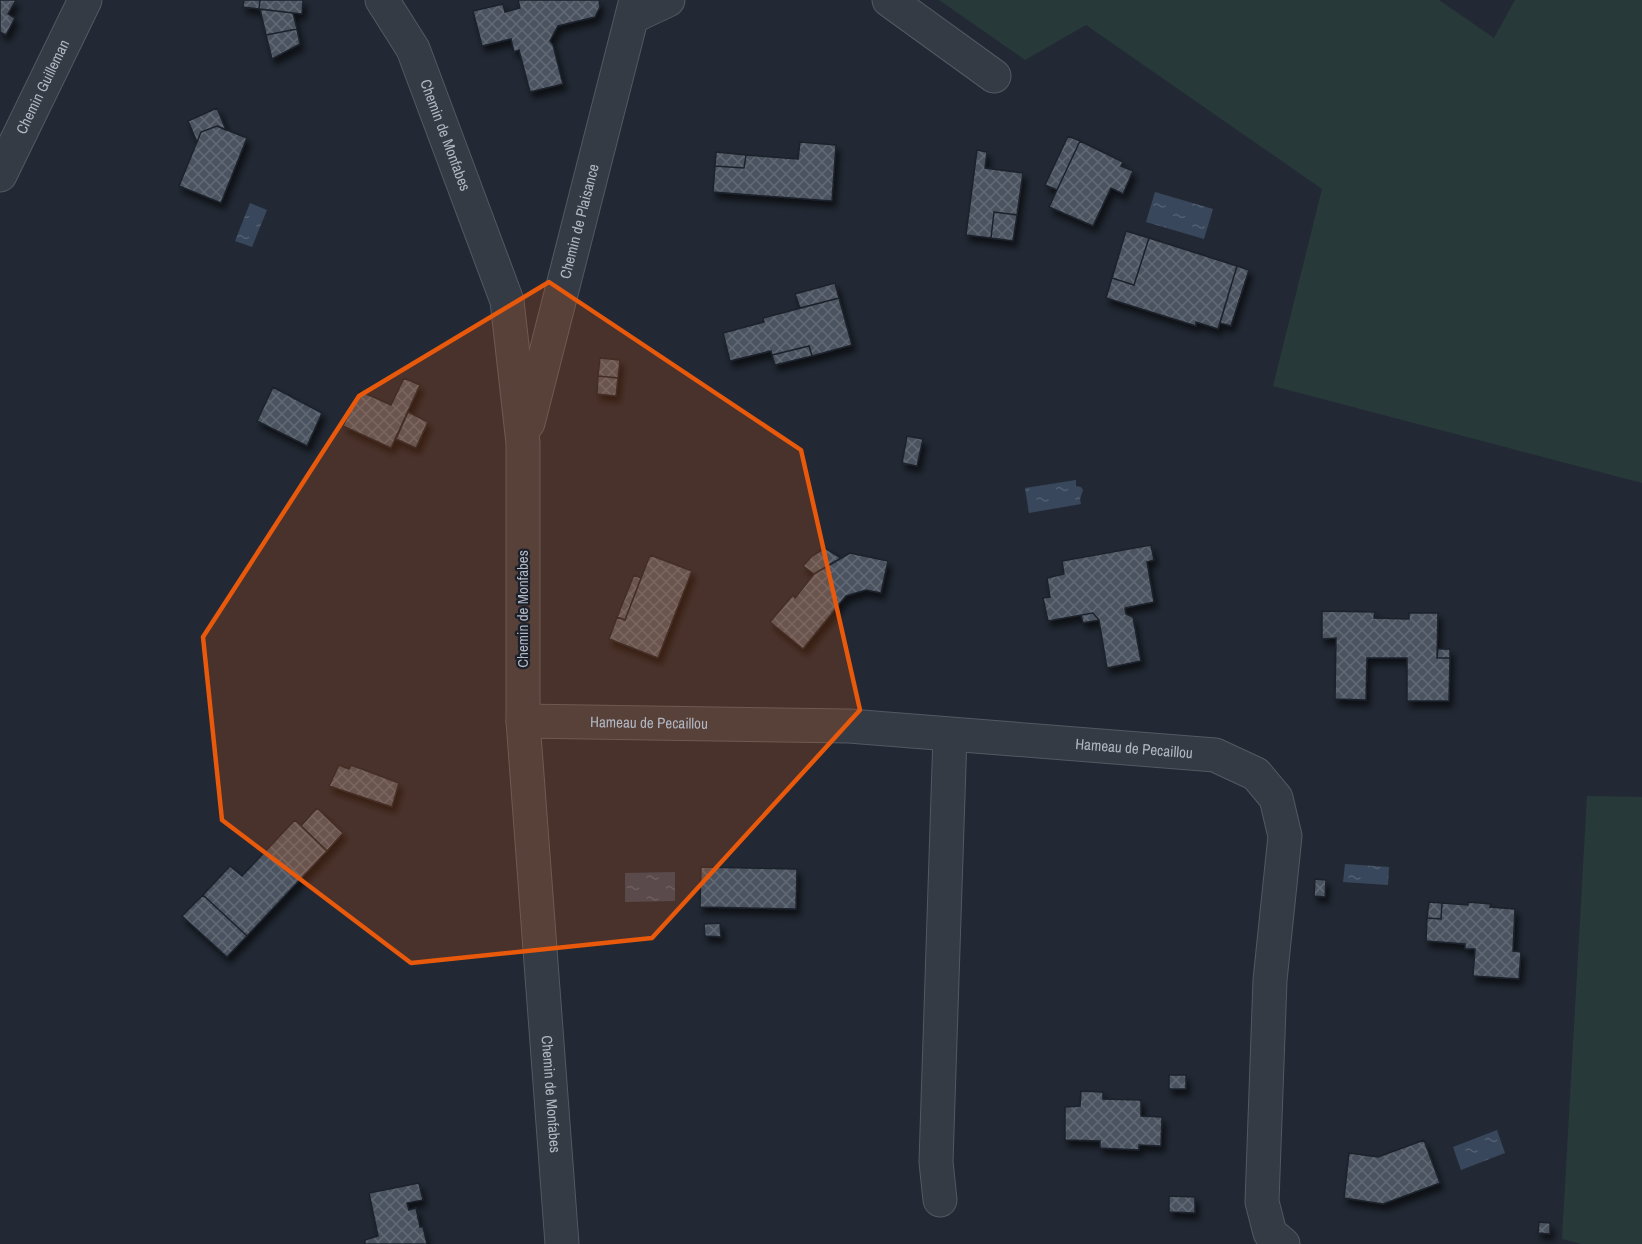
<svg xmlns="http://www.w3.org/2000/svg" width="1642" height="1244" font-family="'Archivo Narrow',sans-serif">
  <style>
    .green { fill: #28393a }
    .water { fill: url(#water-ripples) }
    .building { fill: url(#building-cross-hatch); stroke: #1d222c; stroke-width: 1.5; filter: url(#shadow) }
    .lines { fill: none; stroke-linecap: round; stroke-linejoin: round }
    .minor-casing { stroke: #535963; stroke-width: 35 }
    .minor { stroke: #353b45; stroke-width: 33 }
    .marked { fill: #e8590c; fill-opacity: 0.2; stroke: #e8590c; stroke-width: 4.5; stroke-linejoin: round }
    .labels { text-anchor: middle; stroke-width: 4.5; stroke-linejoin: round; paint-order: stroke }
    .street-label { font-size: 15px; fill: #b0b6c2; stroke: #1b202a }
  </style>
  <defs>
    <pattern id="water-ripples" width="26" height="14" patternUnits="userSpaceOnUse" patternTransform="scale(1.5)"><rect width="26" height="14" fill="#39475c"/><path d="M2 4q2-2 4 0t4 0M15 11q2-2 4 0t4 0" fill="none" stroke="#535f72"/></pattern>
    <pattern id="building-cross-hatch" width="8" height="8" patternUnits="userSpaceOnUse" patternTransform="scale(1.5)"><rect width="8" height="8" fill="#4b5360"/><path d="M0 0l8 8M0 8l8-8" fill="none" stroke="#626a75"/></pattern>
    <filter id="shadow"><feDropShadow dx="3.5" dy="6" stdDeviation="3" flood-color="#0009"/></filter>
  </defs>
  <rect width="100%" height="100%" fill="#222934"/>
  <path class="green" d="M939 0H1439L1494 38 1515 0H1642V483L1273 386 1322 189 1086 25 1025 60Z
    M1587 796 1642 797V1244H1581L1562 1239Z"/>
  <path class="water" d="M1155 192 1213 209 1204 239 1146 222Z
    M250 203 267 210 252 247 235 241Z
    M1076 480V486L1081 487 1083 490 1080 499 1081 504 1029 513 1025 488Z
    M1345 864 1389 867 1388 885 1343 882Z
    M675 872V901L625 902V873Z
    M1497 1130 1505 1153 1461 1170 1453 1147Z"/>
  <path class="building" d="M0 0H16L8 14 15 18 6 35 0 32Z
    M244 0H260L259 9 243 7Z
    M260 0H303L302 14 259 9Z
    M518 0H599L600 7 595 17 558 26 550 41 553 45 563 84 530 92 519 50 514 52 511 39 482 46 473 11 503 4 505 12 520 8Z
    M260 9 293 13 297 29 266 35Z
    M297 29 300 44 272 59 266 35Z
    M217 108 226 130 217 126 201 132 197 142 188 121Z
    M217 126 247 138 221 203 179 186 201 132Z
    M1068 136 1080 141 1057 190 1045 185Z
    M1080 141 1123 162 1121 166 1133 171 1123 194 1111 188 1093 226 1049 207Z
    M800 142 836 145 832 201 713 192 715 166 744 168 746 155 798 159Z
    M977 150 987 152 985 168 1023 173 1017 215 994 212 991 238 966 235Z
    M716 152 746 155 744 168 715 166Z
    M994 212 1017 215 1013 241 991 238Z
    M1126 231 1149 238 1134 285 1112 278Z
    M1149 238 1237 266 1218 329 1196 322V326L1106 298 1112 278 1134 285Z
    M1237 266 1249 270 1231 326 1220 323Z
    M835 283 839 298 800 308 795 294Z
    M839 298 852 345 812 356 809 346 772 355 771 351 730 361 723 333 764 322 763 318Z
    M809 346 812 356 775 365 772 355Z
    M600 358 620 360 618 378 598 376Z
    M598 376 618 378 616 396 597 394Z
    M404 378 420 385 391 448 343 426 360 391 391 405Z
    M273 387 322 413 307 446 257 421Z
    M408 412 428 422 416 448 396 439Z
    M907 436 923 439 917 466 902 463Z
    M1151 545 1154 560 1147 562 1154 602 1125 608 1126 614 1133 617 1141 661 1107 668 1099 620 1093 613 1048 621 1043 598 1050 597 1047 578 1064 574 1062 561Z
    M825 548 841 558 814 574 803 566 812 556Z
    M850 553 888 561 881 593 866 590 846 596 803 649 770 622 793 595 795 598 814 574Z
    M650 555 692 571 658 658 609 639 617 617 625 620Z
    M634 575 641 578 625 620 617 617Z
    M1322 611 1375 612 1374 618 1409 619V613H1438L1437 658H1450L1449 701H1407V658H1367L1366 700 1335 699 1336 638 1322 639Z
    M1093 613 1099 620 1083 623 1081 615Z
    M1438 649H1450V658H1437Z
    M339 765 349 769 351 765 399 783 392 807 329 786Z
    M317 808 343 833 327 851 301 826Z
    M295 820 327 851 247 936 203 895 230 866 242 876Z
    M701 867 797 869 796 909 700 907Z
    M1315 879 1326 880 1325 897 1314 896Z
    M203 895 247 936 227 957 182 916Z
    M1429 902 1442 903 1441 919 1427 918Z
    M1468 902 1491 904 1490 907 1515 909 1513 951 1521 952 1519 979 1473 976 1475 949H1465V944L1426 941 1427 918 1441 919 1442 903 1468 905Z
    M720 923 721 937 705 936 704 924Z
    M1169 1075H1186V1089H1169Z
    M1081 1091 1103 1092V1099L1141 1100V1116L1162 1117 1161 1146 1139 1145V1150L1100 1148V1141L1065 1140V1107L1080 1106Z
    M1424 1140 1440 1183 1383 1204 1344 1198 1349 1153 1378 1157Z
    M419 1183 423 1200 407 1203 409 1210 416 1208 420 1227H423L427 1244H365V1240L378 1236 369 1193Z
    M1169 1196 1195 1197V1213L1169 1212Z
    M1539 1222 1550 1223V1234L1538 1233Z"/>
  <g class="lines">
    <g class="minor-casing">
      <g id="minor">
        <path id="s1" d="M382 0 413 49 507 301 523 443V721L562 1244"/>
        <path d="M889 0 994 76"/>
        <path d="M632 17 668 0"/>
        <path id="s2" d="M0 175 85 0"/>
        <path id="s3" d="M528 423 636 0"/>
        <path id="s4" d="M523 721 849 726 1215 755 1256 774 1276 798 1285 836 1270 980 1262 1202 1270 1233 1283 1244"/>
        <path d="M940 1200 936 1162 950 735"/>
      </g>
    </g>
    <use href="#minor" class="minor"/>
  </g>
  <path class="marked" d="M549 282 801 450 860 710 652 938 411 963 222 820 203 637 359 396Z"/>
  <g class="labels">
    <g class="street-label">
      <text dy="5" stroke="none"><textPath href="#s2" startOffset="98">Chemin Guilleman</textPath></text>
      <text dy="5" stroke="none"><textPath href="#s1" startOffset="150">Chemin de Monfabes</textPath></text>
      <text dy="5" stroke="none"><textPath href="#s3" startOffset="208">Chemin de Plaisance</textPath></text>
      <text transform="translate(523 609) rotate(-90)" y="5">Chemin de Monfabes</text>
      <text dy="5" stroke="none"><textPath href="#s4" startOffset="126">Hameau de Pecaillou</textPath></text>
      <text dy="5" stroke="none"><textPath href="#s4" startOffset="612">Hameau de Pecaillou</textPath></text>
      <text dy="5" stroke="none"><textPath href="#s1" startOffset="1122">Chemin de Monfabes</textPath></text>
    </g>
  </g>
</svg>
